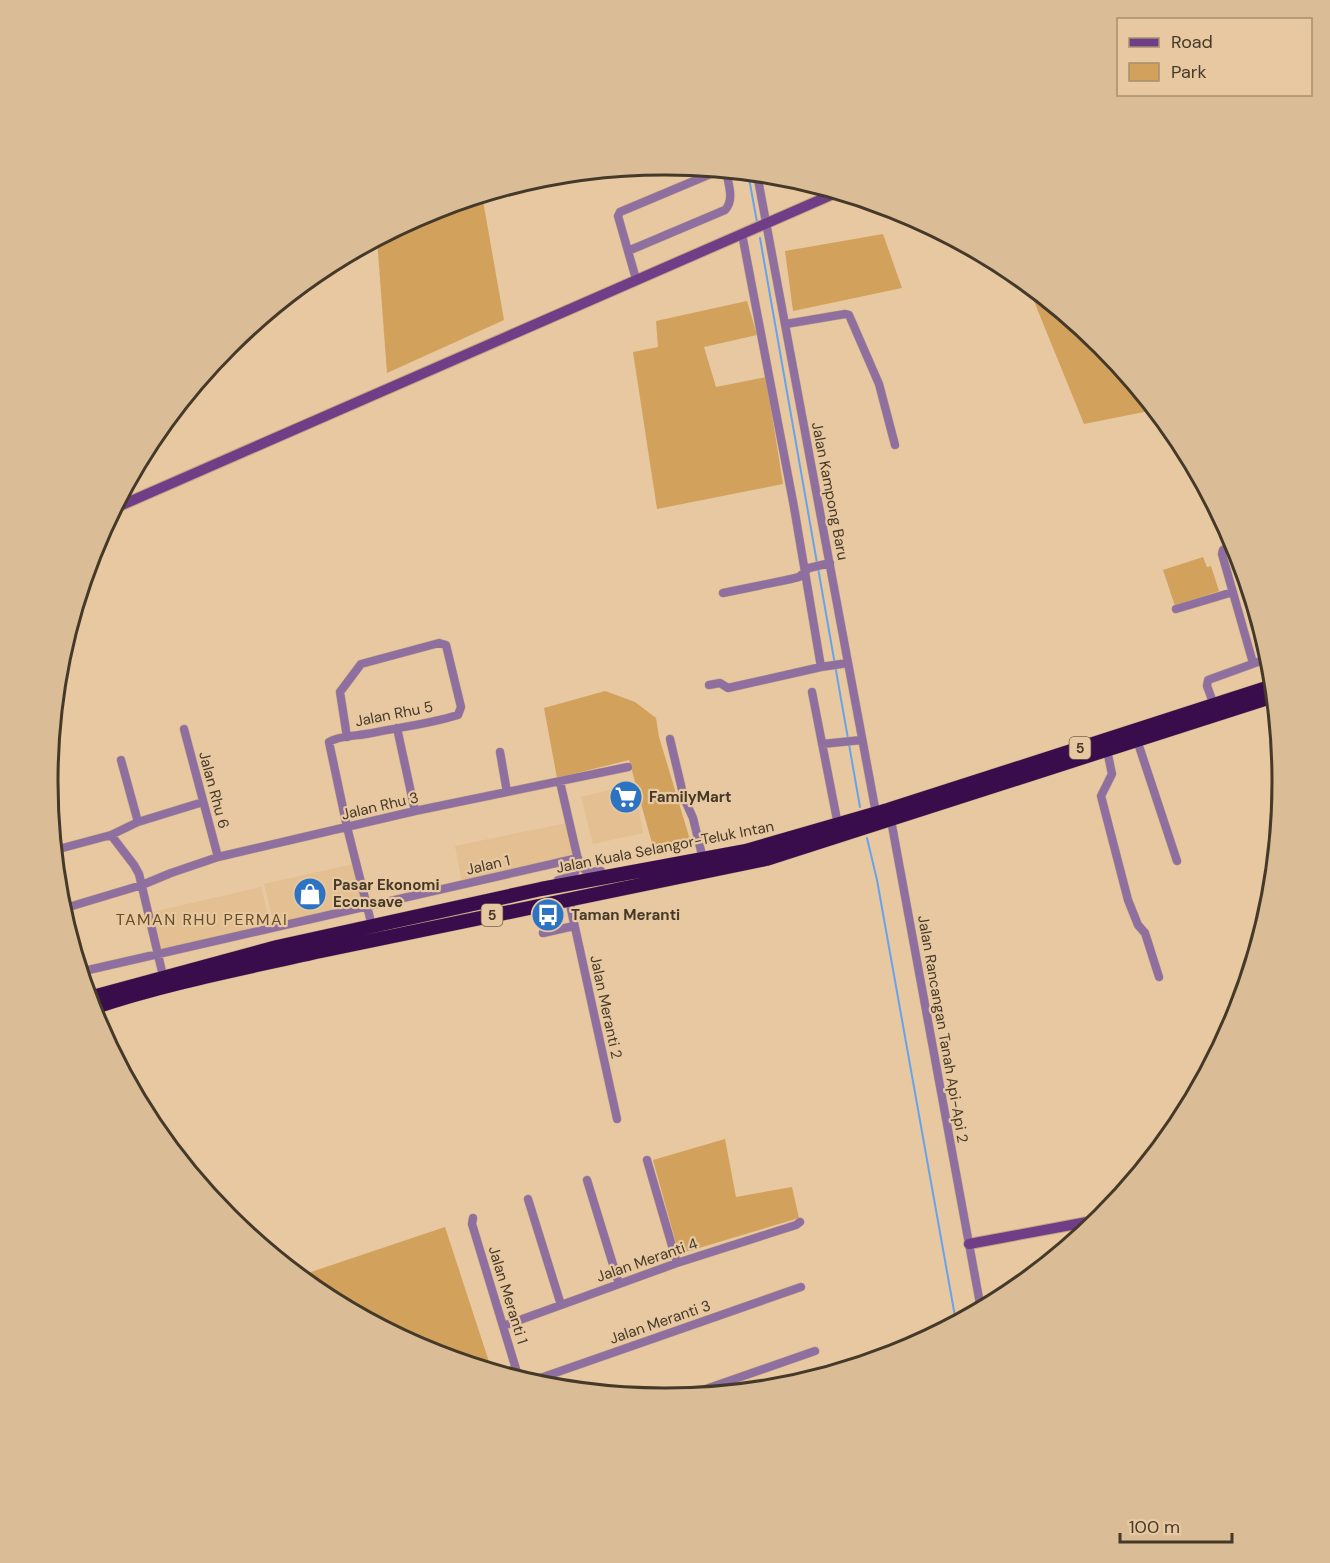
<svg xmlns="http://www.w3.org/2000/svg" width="1330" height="1563" font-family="'DM Sans',sans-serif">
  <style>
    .built { fill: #e3bf91 }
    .green { fill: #d2a15c }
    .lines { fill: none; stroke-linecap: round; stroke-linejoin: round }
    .stream { stroke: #67a3ec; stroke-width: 2 }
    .street-casing { stroke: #c0a683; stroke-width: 9 }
    .secondary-casing { stroke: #c0a683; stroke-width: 12 }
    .highway-casing { stroke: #c0a683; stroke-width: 15 }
    .street { stroke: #8f6ea0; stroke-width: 8 }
    .secondary { stroke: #703d87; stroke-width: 10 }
    .highway { stroke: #390d4b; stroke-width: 14 }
    .labels { text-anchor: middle; stroke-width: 4.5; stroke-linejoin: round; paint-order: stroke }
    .shield { fill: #e7c8a0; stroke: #76644d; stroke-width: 1.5 }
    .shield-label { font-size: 14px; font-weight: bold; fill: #453929 }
    .street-label { font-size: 15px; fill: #453929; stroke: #e7c8a0 }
    .poi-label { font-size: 15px; font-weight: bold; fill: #453929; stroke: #e7c8a0; text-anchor: start }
    .neighbourhood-label { font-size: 16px; letter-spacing: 1.5px; fill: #674d28; stroke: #e7c8a0 }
    .rim { fill: none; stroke: #453929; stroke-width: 3 }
  </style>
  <rect width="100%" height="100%" fill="#e7c8a0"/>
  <path class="built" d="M634 784 643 833 593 844 581 797Z
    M567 823 575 856 462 882 455 846Z
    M353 864 362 904 274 924 264 884Z
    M261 887 270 924 161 949 153 912Z"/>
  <path class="green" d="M482 195 504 320 387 373 377 239 429 211Z
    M883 234 902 288 793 311 785 251Z
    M1027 284 1102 345 1154 410 1084 424Z
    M747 301 757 335 704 347 716 387 766 377 783 484 657 509 633 352 658 347 656 321Z
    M1203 557 1207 567 1211 566 1219 591 1175 606 1163 570Z
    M605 691 635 702 656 718 659 737 691 843 655 854 629 760 557 778 544 708Z
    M725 1139 736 1197 792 1187 799 1218 679 1254 653 1160Z
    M445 1227 492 1371 429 1351 322 1294 299 1276Z"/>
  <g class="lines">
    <path class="stream" d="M748 173 757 222
      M760 238 817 563
      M818 568 860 807
      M867 838 877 880 956 1322"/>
    <g class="street-casing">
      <path id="street" d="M757 174 876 813
        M742 234 794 507 821 667
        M628 251 725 210C735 200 728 183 726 171
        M636 279 618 216 620 212 720 170
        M786 324 845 314 849 315 879 384 895 445
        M1235 545 1223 550 1222 554 1253 663
        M723 593 791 579 799 577 809 568 830 563
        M1176 609 1233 592
        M709 685 720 683 728 688 821 667 848 663
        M812 692 838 825
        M1214 705 1207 686 1208 680 1269 658
        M397 728 415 811
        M184 729 218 857
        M347 737 340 692 361 664 439 643 446 645 461 707 458 715C429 724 396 728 366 734 355 736 338 736 329 742L347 827 372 926
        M670 739 684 798 693 818 703 859
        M1137 740 1177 861
        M822 744 862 740
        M1107 750 1112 774 1101 796 1128 900 1138 925 1145 933 1159 977
        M500 752 507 792
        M121 760 138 822 203 802
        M891 820 981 1309
        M111 835 134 865 139 874 164 980
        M55 850 111 835 138 822
        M579 864 587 872 601 871
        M558 880 573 876 579 864 560 782
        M569 900 617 1119
        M62 909 142 885 171 873 218 857 415 811 628 767
        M543 933 574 926
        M84 971 578 858
        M647 1160 677 1263
        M587 1180 619 1284
        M528 1199 561 1305
        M473 1218 472 1224 519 1379
        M503 1326 677 1263 796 1225 800 1222
        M529 1382 801 1287
        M683 1397 815 1351"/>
    </g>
    <g class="secondary-casing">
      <path id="secondary" d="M115 508 838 192
        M969 1244 1098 1220"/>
    </g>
    <g class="highway-casing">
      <path id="highway" d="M89 998 277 947 541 889 746 851 888 810 1273 686
        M92 1008C166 983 245 968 321 951 469 919 618 891 766 859L1274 696"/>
    </g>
    <use href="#street" class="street"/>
    <use href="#secondary" class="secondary"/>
    <use href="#highway" class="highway"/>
  </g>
  <defs>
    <g id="supermarket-disc" transform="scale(1.725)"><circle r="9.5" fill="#2c73c4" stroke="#e7c8a0"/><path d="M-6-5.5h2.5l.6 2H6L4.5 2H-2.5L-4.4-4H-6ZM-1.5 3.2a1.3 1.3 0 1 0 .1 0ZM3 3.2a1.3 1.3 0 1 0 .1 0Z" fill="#fff"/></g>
    <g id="shop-disc" transform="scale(1.725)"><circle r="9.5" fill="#2c73c4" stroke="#e7c8a0"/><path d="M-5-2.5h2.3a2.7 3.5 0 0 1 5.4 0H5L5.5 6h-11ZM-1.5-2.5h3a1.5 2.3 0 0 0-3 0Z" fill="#fff"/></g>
    <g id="bus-disc" transform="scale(1.725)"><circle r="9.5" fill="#2c73c4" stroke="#e7c8a0"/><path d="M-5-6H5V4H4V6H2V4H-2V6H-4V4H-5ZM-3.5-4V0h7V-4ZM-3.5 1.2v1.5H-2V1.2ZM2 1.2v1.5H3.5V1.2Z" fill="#fff"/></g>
  </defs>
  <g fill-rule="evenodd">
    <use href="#supermarket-disc" x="626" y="797"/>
    <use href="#shop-disc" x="310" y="894"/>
    <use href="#bus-disc" x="548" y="915"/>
  </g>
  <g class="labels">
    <g class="shield">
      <rect x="1069.5" y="737" width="21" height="22" rx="4.5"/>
      <rect x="481.5" y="904" width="21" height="22" rx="4.5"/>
    </g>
    <g class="shield-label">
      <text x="1080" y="753">5</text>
      <text x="492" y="920">5</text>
    </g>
    <g class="street-label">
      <text transform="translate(830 491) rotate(79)" y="5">Jalan Kampong Baru</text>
      <text transform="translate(394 714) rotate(-11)" y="5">Jalan Rhu 5</text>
      <text transform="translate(214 790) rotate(75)" y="5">Jalan Rhu 6</text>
      <text transform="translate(380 806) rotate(-13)" y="5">Jalan Rhu 3</text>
      <text transform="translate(665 847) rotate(-11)" y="5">Jalan Kuala Selangor-Teluk Intan</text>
      <text transform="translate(488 865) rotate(-13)" y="5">Jalan 1</text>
      <text transform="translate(606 1007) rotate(78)" y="5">Jalan Meranti 2</text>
      <text transform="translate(943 1029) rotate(80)" y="5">Jalan Rancangan Tanah Api-Api 2</text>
      <text transform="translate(647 1260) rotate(-19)" y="5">Jalan Meranti 4</text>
      <text transform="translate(508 1295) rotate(73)" y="5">Jalan Meranti 1</text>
      <text transform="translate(660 1322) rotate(-19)" y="5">Jalan Meranti 3</text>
    </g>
    <g class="poi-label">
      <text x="649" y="802">FamilyMart</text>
      <text x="333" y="890">Pasar Ekonomi<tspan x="333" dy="17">Econsave</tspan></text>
      <text x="571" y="920">Taman Meranti</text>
    </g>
    <g class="neighbourhood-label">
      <text x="202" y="925">TAMAN RHU PERMAI</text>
    </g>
  </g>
  <path d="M0 0H1330V1563H0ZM664 175H666A606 606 0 0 1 1272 781V782A606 606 0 0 1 666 1388H664A606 606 0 0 1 58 782V781A606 606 0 0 1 664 175Z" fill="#dabd96" fill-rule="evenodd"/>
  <path class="rim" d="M664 175H666A606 606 0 0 1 1272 781V782A606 606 0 0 1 666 1388H664A606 606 0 0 1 58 782V781A606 606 0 0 1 664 175Z"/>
  <rect x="1117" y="18" width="195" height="78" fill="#e7c8a0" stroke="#a68f70" stroke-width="1.5"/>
  <rect x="1129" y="38" width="30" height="9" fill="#703d87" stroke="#a68f70" stroke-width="1.5"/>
  <text x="1171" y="48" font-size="18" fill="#453929">Road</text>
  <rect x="1129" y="63" width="30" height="18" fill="#d2a15c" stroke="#a68f70" stroke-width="1.5"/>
  <text x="1171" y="78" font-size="18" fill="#453929">Park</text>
  <path d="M1120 1533v9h112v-9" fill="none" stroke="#453929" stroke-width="3"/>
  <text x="1129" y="1533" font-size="18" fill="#453929" stroke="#e7c8a0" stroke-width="4.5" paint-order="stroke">100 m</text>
</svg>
